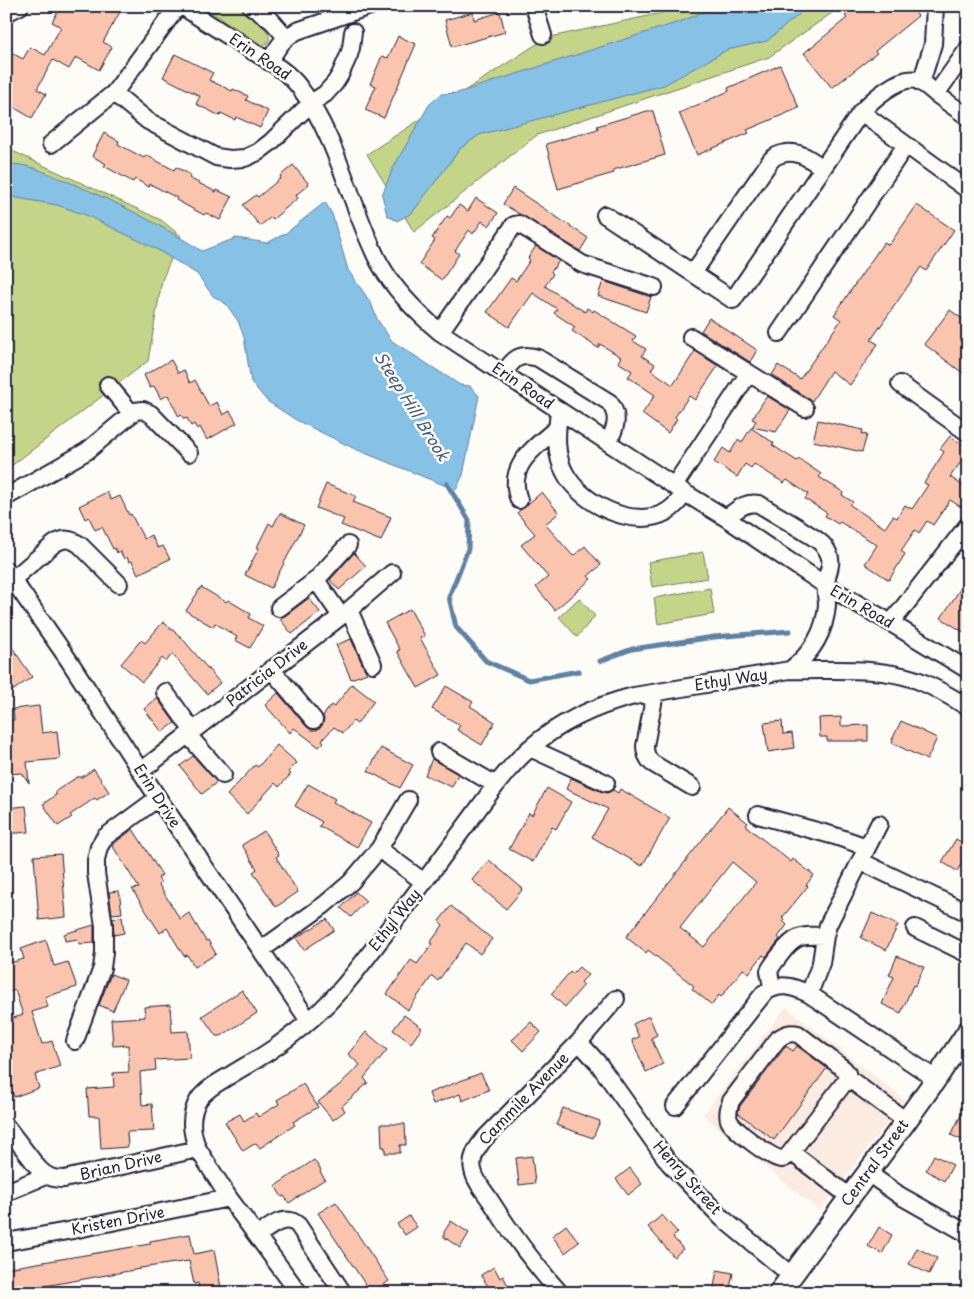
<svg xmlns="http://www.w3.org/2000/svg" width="974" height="1299" font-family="'Playpen Sans',sans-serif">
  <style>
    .built { fill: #fcebe1 }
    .green { fill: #c4d489; stroke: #737b62 }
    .water { fill: #87c1e6; stroke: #5f81a2 }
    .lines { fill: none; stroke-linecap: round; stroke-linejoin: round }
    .stream { stroke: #5f81a2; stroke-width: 5 }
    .building { fill: #fbc4ae; stroke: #22223b; fill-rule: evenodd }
    .minor-casing { stroke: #22223b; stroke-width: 20 }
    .major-casing { stroke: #22223b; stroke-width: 24 }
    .minor { stroke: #fdfcf7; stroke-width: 16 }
    .major { stroke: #fdfcf7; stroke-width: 20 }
    .labels { text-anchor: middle; stroke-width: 5; stroke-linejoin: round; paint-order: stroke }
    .street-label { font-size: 15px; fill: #22223b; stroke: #fdfcf7 }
    .water-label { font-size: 16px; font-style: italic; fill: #455a77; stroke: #fdfcf7 }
  </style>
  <rect width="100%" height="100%" fill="#fdfcf7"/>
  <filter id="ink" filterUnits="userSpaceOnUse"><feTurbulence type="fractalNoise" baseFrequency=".02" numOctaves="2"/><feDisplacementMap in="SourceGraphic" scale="10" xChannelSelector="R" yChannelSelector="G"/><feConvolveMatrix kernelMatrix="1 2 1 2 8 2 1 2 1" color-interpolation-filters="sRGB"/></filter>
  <g filter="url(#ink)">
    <path class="built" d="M786 1007 905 1100 819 1211 703 1115Z"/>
    <path class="green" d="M202 6C209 6 232 4 238 7 242 9 247 14 251 17 258 22 281 38 262 46L260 44Z
      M694 6H842L769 57 537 135 414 232 367 154 546 38Z
      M6 148 161 220 181 236 162 280 148 361 6 470Z
      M703 552 708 578 652 587 648 562Z
      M710 588 714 614 658 624 654 598Z
      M579 598 595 616 577 637 559 617Z"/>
    <path class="water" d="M715 6H809L767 41 727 50 664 85 479 135 460 149 412 213 397 221 387 215 382 195 393 168 429 105 441 94 457 93 685 20Z
      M6 164C29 163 48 174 69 182 114 201 160 224 202 251L236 238 267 243 286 233 325 202 332 214 348 270 371 303 377 319 392 341 460 385 470 386 479 396 463 475 456 490 355 449 296 420 267 401 251 382 244 337 238 321 226 304 213 296 197 274 156 249 86 215 57 205 6 196Z"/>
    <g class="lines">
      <path class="stream" d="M447 484 469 520 468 549 449 597 456 627 486 661 529 680 579 671
        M600 661 632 649 714 637 790 631"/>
    </g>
    <path class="building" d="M61 6H80L89 11 92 6H109L120 12 103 42 112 47 99 70 76 57 69 69 53 60 37 89 46 94 32 118 6 103V50L23 59 30 47 45 55 61 27 52 22Z
      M856 6H910L918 16 875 51 877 53 832 88 804 53 847 18 845 16Z
      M473 12 474 20 500 12 505 32 452 47 445 20Z
      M398 36 416 44 384 118 365 110 376 86 370 84 382 56 388 58Z
      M175 54 213 73 209 80 232 91 233 89 248 96 246 100 268 111 260 128 236 117 235 120 221 113 220 116 196 104 200 96 163 77Z
      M780 65 799 108 747 130 749 133 697 155 679 113 729 91 728 88Z
      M647 111H653L665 155 613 170 614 173 558 189 546 144 598 129 597 126Z
      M104 133 119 141 118 144 144 158 146 155 174 170 176 167 191 175 189 178 216 192 217 190 232 197 220 220 206 213 204 215 176 200 177 198 150 184 149 187 135 179 133 182 104 166 106 164 92 156Z
      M293 165 309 184 296 195 298 198 273 219 271 217 260 226 243 205 256 195 258 197 281 178 280 176Z
      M513 188 588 238 580 251 503 204Z
      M476 198 498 213 489 226 482 221 473 234 469 230 455 251 459 254 442 280 419 264 435 240 432 238 447 216 450 218 459 205 468 211Z
      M917 205 954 230 926 271 921 267 871 340 878 344 850 385 831 371 812 401 772 375 778 365 800 379 841 320 834 315 884 242 889 245Z
      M536 246 559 261 551 272 553 274 545 286 585 312 587 308 593 312 594 310 636 336 633 341 646 349 642 356 655 364 651 370 673 385 695 351 718 366 695 400 689 396 675 417 677 419 668 433 642 414 655 395 628 377 632 371 618 362 621 357 600 344 598 348 572 331 575 327 554 313 557 309 533 293 509 327 487 312 511 278 516 281 530 260 528 258Z
      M603 281 651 297 646 312 598 296Z
      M950 310 968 323V377L924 344Z
      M709 318 757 350 750 362 701 331Z
      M171 360 178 373 184 370 190 383 195 380 209 406 217 402 223 415 230 411 237 423 207 440 200 427 197 429 194 424 191 426 187 418 184 419 181 415 179 417 168 395 161 399 154 386 150 388 144 375Z
      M767 396 790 410 776 432 752 427 756 421 752 419Z
      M818 420 863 430 862 434 867 435 862 452 813 441Z
      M751 428 774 443 772 445 797 461 799 459 821 474 819 477 843 492 842 495 853 502 850 505 885 528 893 516 897 518 905 505 912 509 928 485 924 483 944 452 940 449 950 436 968 448V452L950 477 968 489V497L961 507 950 500 933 525 927 521 919 533 915 530 901 551 905 554 889 580 865 564 877 545 840 522 838 524 825 516 827 513 805 499 808 494 787 480 784 483 754 464 751 468 745 464 737 477 714 462 723 448 730 453 738 440 742 442Z
      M326 484 356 496 353 502 391 517 381 541 341 525 344 519 316 508Z
      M107 492 111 500 120 496 129 515 131 514 144 539 151 535 158 548 163 546 170 559 138 574 132 561 129 562 127 557 124 559 120 551 117 553 115 548 113 549 102 527 95 530 89 517 85 519 79 506Z
      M542 492 559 513 545 524 573 556 585 546 601 565 588 576 591 579 555 610 536 587 548 577 521 545 535 534 517 513Z
      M280 513 304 525 271 588 245 575 259 548 257 547 269 523 273 526Z
      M354 553 366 566 339 590 330 580Z
      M968 577V635L941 618Z
      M201 587 226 602 228 600 251 614 249 618 263 626 250 648 235 640 237 637 215 623 213 627 186 611Z
      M309 598 320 612 292 634 279 618 285 616Z
      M410 609 425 636 420 638 441 675 418 688 397 651 400 650 385 623Z
      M163 622 181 637 220 683 207 694 172 654 166 662 162 658 142 682 121 664 141 640 145 643Z
      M6 638 32 677 11 692 6 685Z
      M351 639 364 668 367 673 351 679 336 645Z
      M352 684 374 701 357 724 353 721 343 733 334 727 322 740 324 742 319 747 294 728 290 733 265 705 278 693 306 726 311 730H316L320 728 323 724 324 719 323 716 331 705 334 707Z
      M446 686 473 702 470 706 495 722 482 745 457 730 460 725 432 709Z
      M157 698 175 723 162 732 144 709Z
      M39 706 42 733 57 731 60 759 27 762 29 783 22 773 6 774V721L14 720 13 709Z
      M841 717V726L868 725V741H827V737H820L819 718Z
      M782 721 783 734 792 733 794 748 768 752 764 723Z
      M901 721 937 738 927 760 892 743 893 740H892Z
      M277 745 297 763 288 772 291 774 279 787 275 783 247 814 227 795 255 765 258 767Z
      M381 748 413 765 400 788 368 771Z
      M193 756 217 782 202 794 180 766Z
      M432 759 458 774 452 787 425 775Z
      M94 769 109 792 97 800 95 798 70 815 72 817 58 826 43 804 56 795V791L77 777H82Z
      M571 778 602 792 607 793 613 790 618 793 620 789 670 818 642 866 592 837 608 809 566 789Z
      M308 784 335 799 333 802 371 823 357 847 319 826 322 822 295 806Z
      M547 788 571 802 556 829 552 827 533 862 509 849 529 813 532 815Z
      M26 806 29 832 6 834V808Z
      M728 807 748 823 746 826 791 862 793 859 814 875 806 885 808 886 782 918 784 920 783 921 787 925 778 937 780 939 766 957 763 955 749 973 743 969 721 997 719 995 712 1005 692 989 694 986 648 950 646 953 626 937ZM732 862 756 882 704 947 680 928Z
      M133 829 162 875 158 878 161 883 159 885 180 919 189 913 206 941 208 940 216 954 195 967 187 955 184 956 167 928 160 933 132 889 139 888 112 845Z
      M264 831 279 855 276 857 298 892 276 907 253 872 257 869 242 845Z
      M956 839 968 846V853L957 871 942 862Z
      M61 854 66 917 39 920 34 856Z
      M489 860 523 889 506 909 472 880Z
      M119 891 122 913 112 914 109 892Z
      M356 892 366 901 351 917 341 908Z
      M451 906 492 939 480 954 466 943 438 981 432 976 408 1010 387 994 411 960 417 964 432 944 430 943 443 925 439 921Z
      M872 913 898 925 886 950 861 938Z
      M122 916 124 933 114 935 113 919Z
      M327 919 334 930 304 950 296 938Z
      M94 925V943L79 944 78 939 65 941 64 934Z
      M46 940 54 966 68 962 77 987 45 997 48 1007 32 1012 42 1044 52 1041 60 1066 35 1075 39 1088 14 1097 6 1074V1036L11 1034 7 1020 23 1015 15 990 6 993V964L24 959 21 949Z
      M897 956 924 967 915 986 913 985 901 1013 882 1004 894 977 889 975Z
      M579 967 588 975 581 982 584 985 565 1007 551 994 570 972 572 974Z
      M111 974 126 980 113 1011 99 1005Z
      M242 990 257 1013 221 1036H216L202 1016Z
      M170 1005 172 1032 188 1031 190 1058 155 1060 156 1070 140 1072 142 1105 152 1104 154 1131 127 1132 128 1147 101 1149 99 1116H89L87 1089 114 1087 113 1073 129 1072 128 1045 113 1046 111 1019 145 1017 144 1007Z
      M404 1015 422 1028 411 1043 393 1030Z
      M649 1016 657 1035 651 1038 663 1064 646 1072 632 1040 639 1037 633 1024Z
      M531 1022 541 1032 523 1051 512 1040Z
      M366 1032 387 1050 364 1078 368 1083 342 1106 345 1111 333 1120 318 1102 343 1082H342L360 1065 348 1054Z
      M786 1046 793 1051 797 1046 827 1068 774 1140 738 1113V1112L740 1106Z
      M481 1073 489 1090 462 1101 460 1094 433 1104 429 1093Z
      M303 1084 318 1107 293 1122 295 1125 260 1148 256 1143 243 1151 225 1122 240 1114 244 1121 256 1113 258 1117 279 1104 277 1100Z
      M968 1101V1143L951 1135Z
      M563 1108 600 1121 593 1138 556 1125Z
      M381 1124H405L406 1145H400V1153H385V1147H382Z
      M934 1155 953 1165 944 1181 926 1170Z
      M532 1156 535 1183 519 1185 516 1158Z
      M314 1160 321 1170 320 1172 325 1179 289 1203 284 1196 282 1197 275 1186Z
      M630 1168 642 1184 628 1195 616 1179Z
      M336 1202 389 1281 371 1293 318 1213Z
      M662 1215 678 1233 673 1237 683 1249 674 1257 648 1227Z
      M409 1216 417 1227 405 1235 397 1224Z
      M451 1221 469 1233 460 1248 444 1237V1232Z
      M566 1225 579 1242 565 1253 552 1236Z
      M879 1227 892 1235 882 1254 868 1246Z
      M190 1234 194 1254 214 1250 222 1293H200L198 1283 194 1284 189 1261 140 1268V1269L28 1289 27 1286 12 1289 8 1268 150 1244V1241Z
      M917 1248 937 1258 929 1274 909 1264Z
      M494 1267 500 1278 503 1276 510 1289 504 1293H492L481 1275Z
      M717 1270 733 1273 729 1293H713Z"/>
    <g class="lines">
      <g class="minor-casing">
        <path id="minor" d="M182 6C204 21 227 35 249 49 267 60 288 71 300 88 333 131 348 193 370 243 373 250 376 257 380 264 395 291 416 312 440 332L685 493 726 518 761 542 825 585 884 619 968 670
          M251 6 272 21 286 37
          M534 6 543 35
          M6 13 20 6
          M968 49 936 94 968 117
          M269 62C278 47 281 40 297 31L370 6
          M921 83 933 44 935 6
          M114 93 148 121 216 157 230 159 245 158 258 152 271 142 311 103 325 94 335 83 340 75 349 55 351 48 353 32
          M936 94C930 89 923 82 916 80 899 76 872 100 861 112L968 190
          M51 144 114 93 178 6
          M605 215 733 300 861 112
          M693 273 771 160C775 156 780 154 786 153 801 151 811 160 823 168
          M440 332 514 225 519 224 582 264 654 287
          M779 333 906 145
          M691 337 805 408
          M504 373C513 359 520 352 538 358L609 402C620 416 616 428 608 442
          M900 384 968 433
          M108 385 132 414
          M559 410C557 431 554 453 565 473 581 504 634 530 666 512 675 507 680 500 685 493
          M674 486 749 373
          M6 497 87 451 135 411 143 410 151 414 189 453
          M519 500C506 466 534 448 557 428
          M6 570 68 659 158 798 309 1021
          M13 579 54 544C64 538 70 538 80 545L119 584
          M279 608 316 580
          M349 610 373 664
          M341 616 316 580 348 545
          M891 623 968 525
          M271 669 314 720
          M790 670C832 671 877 666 917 680 935 687 951 697 968 707
          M165 692 193 731
          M655 693 645 746C645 754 647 758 652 763L692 787
          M188 735 223 775
          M530 748 606 783
          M439 752 496 785
          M141 771 349 610 392 573
          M408 800 379 849 424 882
          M758 815 835 836 867 847
          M860 861 968 913
          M915 928 968 954
          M261 950 324 905 351 882 379 849
          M772 987 769 971C772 965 776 960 780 955 795 935 801 935 825 936
          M809 994 821 963 825 936 828 925 879 824
          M75 1041 102 968 104 952V926L96 873V860L99 847 105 837 158 798
          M579 1042 598 1063 669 1163 722 1218 791 1275
          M675 1106 764 993C780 982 792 986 809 994L936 1079
          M6 1126 39 1169C47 1177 53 1179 64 1179L198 1149
          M791 1152C789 1155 787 1158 782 1159 773 1160 732 1129 729 1120 727 1114 729 1107 731 1101L778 1039C785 1034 790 1032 798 1034L844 1069 847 1073 848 1078
          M868 1173 899 1195 968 1234
          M9 1191 45 1176
          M850 1197 791 1152 848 1078 906 1121
          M257 1236C269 1228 284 1213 298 1225L343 1293
          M6 1242 73 1230 229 1198
          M299 1293 229 1198 198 1149C191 1133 189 1115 199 1099 206 1089 219 1082 229 1076 245 1066 262 1057 277 1046 300 1030 323 1010 342 988 357 971 370 953 384 935 410 901 435 867 461 832 483 803 503 772 530 748 561 721 595 706 634 696L790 670C811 654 825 632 827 605 827 599 825 592 826 586 826 570 837 563 824 546 818 539 809 535 802 530 788 521 773 513 759 504 745 501 737 510 726 518
          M560 1293C534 1264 511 1233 490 1200 484 1191 475 1181 473 1170 470 1158 477 1148 484 1139L579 1042 616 999"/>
      </g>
      <g class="major-casing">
        <path id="major" d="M779 1293 906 1121 936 1079 968 1031"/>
      </g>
      <use href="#minor" class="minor"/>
      <use href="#major" class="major"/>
    </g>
  </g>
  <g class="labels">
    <g class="street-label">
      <text transform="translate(260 57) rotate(34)" y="5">Erin Road</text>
      <text transform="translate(523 386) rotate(34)" y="5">Erin Road</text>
      <text transform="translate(862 607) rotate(30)" y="5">Erin Road</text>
      <text transform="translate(267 673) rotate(-38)" y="5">Patricia Drive</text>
      <text transform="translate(731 680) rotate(-9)" y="5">Ethyl Way</text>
      <text transform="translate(157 796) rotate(57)" y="5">Erin Drive</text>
      <text transform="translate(395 920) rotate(-52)" y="5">Ethyl Way</text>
      <text transform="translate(524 1099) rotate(-46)" y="5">Cammile Avenue</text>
      <text transform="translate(875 1163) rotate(-54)" y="5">Central Street</text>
      <text transform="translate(121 1166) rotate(-13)" y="5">Brian Drive</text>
      <text transform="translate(687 1178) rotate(48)" y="5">Henry Street</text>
      <text transform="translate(118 1221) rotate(-11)" y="5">Kristen Drive</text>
    </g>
    <g class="water-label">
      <text transform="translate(412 406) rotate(58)" y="6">Steep Hill Brook</text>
    </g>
  </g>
  <rect width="974" height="1299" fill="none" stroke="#fdfcf7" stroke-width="25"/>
  <rect x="12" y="12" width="949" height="1274" fill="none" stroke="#22223b" stroke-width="2" filter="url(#ink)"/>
</svg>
